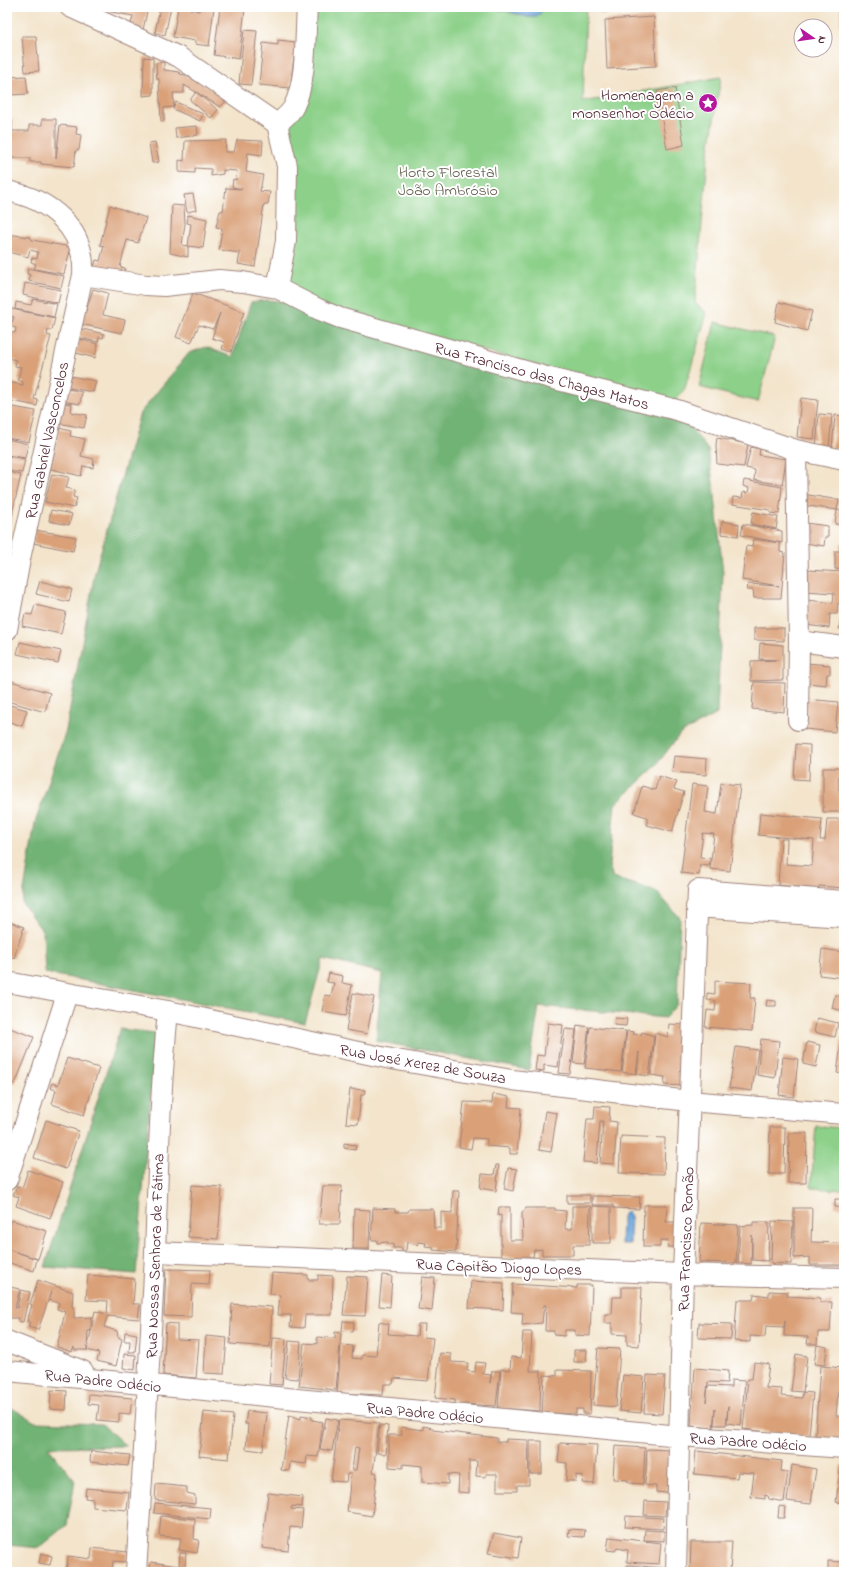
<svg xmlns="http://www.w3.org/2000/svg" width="851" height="1579" font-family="'Indie Flower',sans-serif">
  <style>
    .green { fill: #8cd089; stroke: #6b785a }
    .forest { fill: #71b275; stroke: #5e6850 }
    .water { fill: #63a1d5; stroke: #566080 }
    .building { fill: #daa179; fill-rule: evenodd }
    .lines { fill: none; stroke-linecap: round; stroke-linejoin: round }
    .minor-casing { stroke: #9e827b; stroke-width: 22 }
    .minor { stroke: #fff; stroke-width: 20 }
    .labels { text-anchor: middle; stroke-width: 4; stroke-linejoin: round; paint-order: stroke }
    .poi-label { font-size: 16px; fill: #4a1f2b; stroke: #fff; text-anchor: end }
    .park-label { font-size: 16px; fill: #615d4c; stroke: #fff }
    .street-label { font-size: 16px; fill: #4a1f2b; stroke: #fff }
  </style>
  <rect width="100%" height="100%" fill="#fff"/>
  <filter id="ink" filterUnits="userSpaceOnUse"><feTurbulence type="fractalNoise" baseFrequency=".025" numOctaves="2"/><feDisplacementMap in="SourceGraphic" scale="8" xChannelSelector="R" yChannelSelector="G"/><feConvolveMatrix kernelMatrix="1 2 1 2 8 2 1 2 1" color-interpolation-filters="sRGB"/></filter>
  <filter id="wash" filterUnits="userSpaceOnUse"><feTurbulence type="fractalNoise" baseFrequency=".012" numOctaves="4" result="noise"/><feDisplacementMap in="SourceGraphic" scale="16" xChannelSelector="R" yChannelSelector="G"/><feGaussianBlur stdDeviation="0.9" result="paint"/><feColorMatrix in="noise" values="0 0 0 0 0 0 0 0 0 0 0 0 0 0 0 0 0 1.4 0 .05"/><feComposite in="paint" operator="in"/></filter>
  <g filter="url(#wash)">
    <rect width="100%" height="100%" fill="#f3e4cb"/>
    <path class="green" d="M312 7H492L527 17H537L545 7H586L583 102 721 77 708 156 695 303 707 313 685 388 674 403 329 308 303 295 286 280 287 129Z
      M601 7H648V9L601 13Z
      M715 322 775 337 758 402 699 387Z
      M816 1126 844 1128V1190L811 1188Z"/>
    <path class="forest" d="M266 300 291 302 677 410 708 450 715 496 723 573 717 714 680 734 655 767 615 804 609 865 613 878 656 891 680 918 677 1004 665 1018 539 1006 529 1070 376 1041 382 973 323 959 305 1023 45 973 43 932 22 903 35 823 66 730 95 572 140 413 189 353 206 347 232 357 251 302Z
      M120 1029 156 1033 136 1274 45 1267Z
      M7 1405 35 1422 102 1424 126 1446 48 1447 75 1481 67 1525 39 1548 7 1545Z"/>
    <path class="water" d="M492 7H545L537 17H528Z
      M627 1211 631 1216 630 1244H621L622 1216Z"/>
    <g id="blocks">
      <path class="building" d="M106 7H148L143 30 130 28 133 16 106 11Z
        M160 7H171L165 35 155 33Z
        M178 7H190V9L199 11 200 7 214 8 209 46 195 44V41L173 37Z
        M220 7 245 9 239 59 214 55Z
        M840 7H844V53H841Z
        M654 17 656 66 607 69 605 20Z
        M244 30 257 31 251 85 239 84Z
        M22 36H36L39 71 25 72Z
        M278 40 296 42 290 88 259 85 263 43 278 45Z
        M144 57 153 58V95L143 96Z
        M164 62V70L179 72 180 74 185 75 229 99 220 107 196 92 218 110 211 118 190 100 196 92 184 85V93H173L174 107 164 108V121H161L159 79H157L156 63Z
        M26 76 28 94 10 95V90L7 89V77Z
        M675 88 684 145 667 149 657 91Z
        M176 102 203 114 200 121 173 109Z
        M8 119H12V131H29V125H42V119H56V159L60 125 77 127 76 134 81 135 79 150H76L74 167 41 164V162H30V158H10V164H7Z
        M197 126 198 135 176 138 175 128Z
        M226 140 225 152H234L237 140 263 141 262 155 248 153 246 172 263 175 260 191 270 192 268 204H264L255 267 238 264 240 253 219 250 222 228 216 227 220 211H223L226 188 242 189 232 187 233 179 236 180 237 171 223 170V174L211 176V169L195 168V173L179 172V160L184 161 185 141Z
        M155 142 159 162 152 163 149 143Z
        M193 194 196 210 187 212 184 195Z
        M110 205 146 218 138 243 127 240 120 267 125 268 123 278 93 270 96 260 100 261 104 246 100 245Z
        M172 205 184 206 185 224 182 245 188 246V257L170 253Z
        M188 215 207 219 203 248 188 246 191 224 187 223Z
        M7 234 30 237 32 240 71 247 64 274 34 269 36 264 31 262 32 258 37 259 38 252 30 250 28 257 8 252Z
        M28 268 64 276 61 288 29 281 30 275 27 274Z
        M25 283 61 290 58 303 23 295Z
        M93 289 108 293 103 315 125 320 122 333 80 324 83 311H86Z
        M193 293 244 312 231 352 222 349 224 342 212 338 220 313 213 329 199 325 191 343 176 337Z
        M33 299 57 304 54 317 15 309 16 302 31 305Z
        M779 302 812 311 807 331 775 322Z
        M7 308 55 318 52 330H48L47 335 51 336 34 399 38 400 37 406 7 400V382L23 385V382L18 380 21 367 15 366 16 360 8 358 10 348H7V331L15 333 16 328 9 326 10 322H12L14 317 7 315Z
        M78 328 104 334 103 338 99 337 98 342 76 337Z
        M79 339 98 344 95 358 76 353Z
        M66 375 96 381 93 392 64 387Z
        M64 388 82 392 80 404 61 401Z
        M801 398 818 400 814 439 797 437Z
        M61 403 72 404 71 412 87 415 84 428 58 423Z
        M7 406 36 411 29 442 7 438Z
        M819 414 832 415 829 448 816 447Z
        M835 415 844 416V450L832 448Z
        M59 428 71 431 70 436 85 439 81 456 94 459 93 468 83 466 81 476 51 469Z
        M717 438 748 444 744 467 717 464 716 445Z
        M7 439 28 444 25 458 7 455Z
        M751 447 760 449 759 455 786 459 782 485 754 480 755 470 746 468Z
        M7 456 25 459 22 473 7 471Z
        M7 472 21 475 8 532H7Z
        M52 474 69 477 66 488 75 490 73 497 77 498 74 508 45 502Z
        M744 480 782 487 779 514 770 513V510L732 504 733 497 742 498 743 492 748 493 749 488 743 486Z
        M803 494 839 500 837 510 844 511V525L835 524 837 510 801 505Z
        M51 510 72 514 69 525 49 521Z
        M753 512 778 517 776 529 751 524Z
        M722 521 739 524 738 536 721 534Z
        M805 523 828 526V537H825L824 546 805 543Z
        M743 524 782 531V543L741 535Z
        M35 530 76 537 73 551 33 543Z
        M753 539 780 543V552L785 553 781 598H754L753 590H747L748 584 779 586 742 580 746 546 752 547Z
        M841 543H844V570L835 569V551H840Z
        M807 570 844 572V604L838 603 837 614H830L829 628 805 625 808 600 833 603 834 593 805 591Z
        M40 581 72 589 69 602 36 594Z
        M35 605 66 612 61 634 22 626 25 614 32 615Z
        M841 617H844V630L839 629Z
        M754 628H784V641L754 640Z
        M20 642 61 651 58 663 17 654Z
        M760 643 783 645V680L751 681V661L778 660 759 659Z
        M806 663 830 665V674H827L826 685 807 683Z
        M11 681 50 693 45 712 7 701Z
        M754 682 785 683 784 712 752 709Z
        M807 699 838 702 835 732 805 729Z
        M7 704 27 710 22 726 7 721Z
        M796 744 810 745 809 780 794 779Z
        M674 756 707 759 706 775 672 772Z
        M823 768H843V776H839V790H843V812H823Z
        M659 776 677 782 674 789 684 792 672 832 647 825V817L634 813 642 786 655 790Z
        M721 783 740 785 730 871 710 869 714 834 703 833 700 857 710 858 709 866 700 865 699 875 681 873 692 784 708 786 705 812 717 814Z
        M760 813 822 819 820 840H825L827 819H841V827H844V888L819 886 818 889 778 885 781 839H787L786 864 812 866 814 840 758 835Z
        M7 921 24 927 14 958 7 956Z
        M822 949 844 952V978L819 975Z
        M329 973 343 976 342 983 352 985 346 1016 322 1012 325 995 331 996 334 983 327 982Z
        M715 981 751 983 750 998H755L752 1031 705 1027 707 1010 715 1011 716 1001 707 1000V993L715 994Z
        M353 993 374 997 367 1034 346 1030Z
        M835 995 844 997V1022H841L843 1011 832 1008Z
        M767 1000 776 1001V1006H766Z
        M615 1018 627 1019 626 1026 614 1025Z
        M817 1018 838 1023 835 1037 814 1032Z
        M548 1023 563 1025 558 1067 544 1065V1071L535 1070 537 1055 544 1056Z
        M669 1024 685 1025 681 1086 664 1085 665 1077 651 1075 655 1033 668 1037Z
        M577 1025 589 1027 584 1064 573 1063Z
        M7 1027 34 1037 15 1084 7 1080Z
        M590 1027 626 1031 621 1072 585 1068Z
        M565 1029 576 1030 570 1074 559 1073Z
        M843 1029H844V1074L837 1073Z
        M627 1031 634 1032 633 1034 641 1035 642 1032 654 1036 649 1076 637 1074 639 1052 636 1074 622 1072Z
        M761 1039 779 1041 775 1078 757 1075Z
        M807 1042 820 1045 816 1067 803 1064Z
        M736 1047 758 1050 752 1091 729 1088Z
        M783 1057 798 1059 794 1097 779 1095Z
        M67 1058 99 1068 84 1115 52 1104 56 1090 50 1088 52 1083 58 1085Z
        M350 1089 365 1090 364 1095H361L358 1124 346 1123Z
        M7 1093 12 1095 7 1108Z
        M493 1094 509 1097 508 1107 521 1108 517 1154H510V1148L487 1146V1139L473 1138 471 1149 459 1147 464 1102 492 1103Z
        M595 1106 610 1107 609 1121 617 1122 614 1164 600 1163 603 1121H600L597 1163 583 1162 587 1119H594Z
        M545 1111 557 1113 551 1152 539 1150Z
        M46 1120 79 1131 66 1169 34 1158Z
        M770 1127H785L784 1174H769Z
        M789 1133H807L806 1183H788Z
        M621 1136 665 1138 664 1174 619 1173Z
        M344 1143 356 1145 355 1150 344 1148Z
        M496 1165H499L496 1191 480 1188 482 1174 494 1175Z
        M508 1168 517 1169 513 1191 504 1189Z
        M28 1170 63 1182 50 1218 16 1206 19 1197 13 1195 17 1186 22 1188Z
        M192 1185 222 1187 218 1239 188 1237Z
        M323 1186H342L340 1224H319Z
        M453 1191H459L456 1252 433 1250V1247L425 1246 426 1243 418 1242V1245L407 1242 406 1250 402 1251V1248H393V1244H388V1242L377 1243V1240H371L373 1208 395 1209V1212H408L409 1209H433L434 1228H441V1212L452 1213Z
        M567 1195H590V1203H567Z
        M592 1196 640 1197 639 1209 613 1208V1205H592Z
        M835 1199H844V1208L835 1207Z
        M644 1205H667L666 1222H677L676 1247H667L668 1240H660V1247H643Z
        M572 1206H590L589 1245H573V1255H542V1249L534 1250 533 1257H501V1215L498 1216 499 1207H510V1240H523L522 1213 526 1208H555V1210L566 1211 565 1229H572Z
        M592 1206 611 1207V1243H592Z
        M794 1208H812L811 1242 844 1243V1265H810V1257L794 1258Z
        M354 1209 370 1210 369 1249H353Z
        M11 1220 47 1231 38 1259 7 1249V1233Z
        M772 1221 793 1222 791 1264 771 1263Z
        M753 1222H769L768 1261 752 1260V1235L751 1264 738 1263 740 1226 753 1225Z
        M701 1223 738 1225 736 1263 699 1262Z
        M7 1249 37 1259 34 1271 7 1262Z
        M166 1269 210 1270 209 1285 192 1284 191 1317 164 1316Z
        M272 1273 308 1275V1280H318V1275L333 1276 332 1315H305L304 1328 290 1327 291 1315H278L280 1295 270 1294Z
        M88 1275 135 1279 133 1304H140L138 1319 107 1316 104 1327 117 1331 118 1337 122 1339 116 1366 97 1361 99 1353 87 1350H74V1347L72 1352 57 1347 65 1312 57 1309 59 1303 49 1300 52 1289 38 1330 28 1327 30 1322 27 1321 32 1305 30 1304 38 1280 73 1292 72 1307 74 1308V1318L91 1317V1331L95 1311 107 1314 108 1301 86 1300ZM88 1331H91L87 1350Z
        M382 1275 392 1276 390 1307 379 1306Z
        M347 1276 368 1277 365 1316 343 1315Z
        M422 1277 435 1278 432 1311 418 1309Z
        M471 1281 504 1283 503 1310 469 1308Z
        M513 1284 577 1288V1285H592L590 1336 575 1335V1330H565L564 1336 554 1335V1331H545L546 1305H544L542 1323 522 1325 523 1313 511 1312Z
        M10 1287 20 1289 15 1308H17L21 1290 30 1292 23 1322 18 1321 19 1318H7V1300Z
        M622 1287H642L639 1346 627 1345V1335L612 1334V1323H605V1314H612L613 1297H622Z
        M769 1291 788 1292 787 1296 821 1298 820 1302H832L830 1332H818L817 1344H807L808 1337 784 1336 785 1321 784 1327 766 1326 765 1337 750 1336V1342L734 1341 737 1300H753L754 1294 769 1296Z
        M232 1304 272 1307 270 1347 230 1344Z
        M343 1321 354 1322 353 1332 342 1331Z
        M379 1322 389 1324 388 1334 417 1336 418 1324H425L424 1337 433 1338 428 1381 394 1378 393 1384H384L383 1395 337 1393 341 1345 353 1346 352 1358 362 1359V1355L376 1356Z
        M166 1323 177 1324V1339L199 1340 196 1378 163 1375Z
        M699 1323 732 1324 731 1339 698 1338Z
        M125 1332 137 1334 135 1352H129L130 1341H124Z
        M335 1332 341 1333 336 1390 299 1386 304 1343 317 1344V1337L335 1338Z
        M523 1332H532L530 1371H541L540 1411 498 1408 501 1369 510 1370 511 1357 521 1358Z
        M206 1336 227 1338 224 1374 204 1373Z
        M273 1338 286 1339 282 1385 269 1384Z
        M289 1341 301 1342 298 1379 285 1378Z
        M817 1345 827 1347 825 1365 814 1364Z
        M598 1348 620 1349 616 1407 593 1405Z
        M574 1350H587L586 1362H574Z
        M440 1353 451 1354V1362L468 1363 467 1371 475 1372 476 1362 485 1363 483 1374 491 1375 490 1383 492 1371H500L496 1406 464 1404V1406L455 1405V1400L435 1398Z
        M124 1354 136 1355 135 1370 123 1368Z
        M796 1354 807 1356 803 1392 791 1391Z
        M754 1362 769 1364 766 1388 782 1389 781 1396 802 1398 803 1392 813 1393 809 1437 743 1429 748 1379H752Z
        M820 1366 844 1368V1391H838L836 1416H844V1440L815 1438Z
        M695 1368 728 1371 727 1383 708 1382 706 1402 708 1386 731 1387V1380L745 1381 741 1425 727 1423 728 1406 726 1425H714L715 1409 713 1428 691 1426Z
        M557 1370 591 1371 590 1414H583V1409H576V1414L542 1413 544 1375 557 1376Z
        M623 1375 644 1377 641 1413 619 1411Z
        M647 1375 665 1376 662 1414 644 1413Z
        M51 1390 67 1391 66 1410 50 1409Z
        M89 1394 132 1398 130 1414 119 1413V1422L97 1420 99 1405 88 1404Z
        M247 1411 267 1413 263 1451 246 1449 248 1424H245Z
        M204 1412 233 1415 229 1459 199 1456Z
        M289 1415 301 1419V1415L312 1417V1420L323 1422 318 1457 307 1456 306 1464 290 1462 289 1471 281 1470Z
        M326 1418 338 1420 332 1451 320 1449Z
        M339 1420 379 1423 373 1472 377 1473 372 1516 347 1512 351 1474H347L346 1482 331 1481ZM355 1447 359 1448 356 1470H352Z
        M380 1425 388 1426 386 1454 377 1453Z
        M423 1426 433 1428V1430L497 1438V1442H506V1439L528 1440 529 1485H517V1491H497V1474H486V1477L476 1476 477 1461H469V1493L458 1492 459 1475 448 1474V1484L422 1482V1466L403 1464V1468L389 1467V1435H402L401 1427 423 1430Z
        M530 1441H542V1474H530Z
        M560 1443 597 1445 594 1484 582 1483 583 1476 576 1475V1481H566L567 1463 558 1462Z
        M615 1446 645 1448 643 1484 628 1483V1480L613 1479Z
        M647 1449 670 1450 667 1493 656 1492V1486L645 1485Z
        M91 1451 130 1455 128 1466 90 1462Z
        M696 1451 782 1461 781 1471 788 1472 784 1502 769 1499 768 1496 765 1495V1499L751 1497 754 1473 738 1472 737 1478 694 1474Z
        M792 1465 816 1469 811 1504 787 1501Z
        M841 1465 844 1466V1503L836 1502Z
        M156 1484 187 1487V1493L195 1495V1504L155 1500Z
        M86 1488 129 1492 127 1510 93 1507V1499L85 1498Z
        M268 1493 303 1497 302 1507 292 1506 291 1509 303 1510 301 1528 290 1527 288 1551 262 1548Z
        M645 1501 666 1502 665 1516 644 1515Z
        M155 1503 211 1508 210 1519 154 1513Z
        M779 1506 785 1507 784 1518H778Z
        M161 1516 195 1519 194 1539 199 1540 197 1553 179 1550 181 1538 159 1536Z
        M626 1516 664 1518 663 1529 625 1527Z
        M569 1529 585 1530 584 1537 568 1536Z
        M645 1530 664 1531V1541L644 1540Z
        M494 1533 521 1538 518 1558 488 1553Z
        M609 1537 661 1543 659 1564 627 1562 628 1550 617 1548 615 1551 607 1550Z
        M691 1542H732L730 1572H690Z
        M92 1548 127 1552 126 1562 113 1561 112 1572H66L68 1556 91 1559Z
        M41 1553 52 1556 50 1565 39 1563Z
        M180 1553H186L185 1566H179Z
        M828 1561 844 1562V1572H828Z
        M151 1562 179 1566 178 1572H149Z
        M627 1565 663 1568V1572H626Z
        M30 1569 41 1570V1572H29Z"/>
    </g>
  </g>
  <g filter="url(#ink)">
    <use href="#blocks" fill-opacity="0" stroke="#9e827b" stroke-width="1"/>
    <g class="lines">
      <g class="minor-casing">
        <path id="minor" d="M70 7 179 57 277 124
          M7 191C49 199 86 228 83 275L21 554 7 630
          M83 275 146 285 164 286 219 280 243 282 277 288 320 310 340 318 550 378 677 410 796 450 844 460
          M277 288 286 241 287 166 277 124C283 119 291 113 294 106 307 79 305 36 307 7
          M796 450 799 641 844 647
          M798 720 799 641
          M696 907 844 917
          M7 982 168 1011 391 1059 512 1080 689 1101 844 1114
          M7 1180 67 994
          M155 1252 683 1274 844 1278
          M7 1341 83 1371
          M7 1371 680 1436 844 1448
          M136 1572C143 1466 150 1359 155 1253 158 1172 160 1091 168 1011
          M676 1572 683 1274 698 890 844 901"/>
      </g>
      <use href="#minor" class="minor"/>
    </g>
  </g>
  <defs>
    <g id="sight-disc" transform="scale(1)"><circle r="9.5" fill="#b5179e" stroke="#fff"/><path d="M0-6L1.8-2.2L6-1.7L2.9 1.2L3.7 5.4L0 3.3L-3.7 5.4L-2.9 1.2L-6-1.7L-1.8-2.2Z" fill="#fff"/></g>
  </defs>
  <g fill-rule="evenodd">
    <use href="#sight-disc" x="708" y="103"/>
  </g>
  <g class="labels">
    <g class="poi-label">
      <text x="694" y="100">Homenagem a<tspan x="694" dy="18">monsenhor Odécio</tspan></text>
    </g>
    <g class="park-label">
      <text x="448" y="177">Horto Florestal<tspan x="448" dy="18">João Ambrósio</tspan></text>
    </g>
    <g class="street-label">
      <text transform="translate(542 375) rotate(15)" y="6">Rua Francisco das Chagas Matos</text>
      <text transform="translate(46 440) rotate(-78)" y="6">Rua Gabriel Vasconcelos</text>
      <text transform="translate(423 1063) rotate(10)" y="6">Rua José Xerez de Souza</text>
      <text transform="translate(685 1239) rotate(-88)" y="6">Rua Francisco Romão</text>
      <text transform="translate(154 1256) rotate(-88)" y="6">Rua Nossa Senhora de Fátima</text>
      <text transform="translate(499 1266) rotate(2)" y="6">Rua Capitão Diogo Lopes</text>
      <text transform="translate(103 1380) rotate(6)" y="6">Rua Padre Odécio</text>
      <text transform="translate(425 1412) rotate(5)" y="6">Rua Padre Odécio</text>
      <text transform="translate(748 1441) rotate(4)" y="6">Rua Padre Odécio</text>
    </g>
  </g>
  <rect width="851" height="1579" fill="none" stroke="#fff" stroke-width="24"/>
  <g transform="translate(813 38) rotate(103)"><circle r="19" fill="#ffffff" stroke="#b7a5aa"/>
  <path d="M0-3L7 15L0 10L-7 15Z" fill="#b5179e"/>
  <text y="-6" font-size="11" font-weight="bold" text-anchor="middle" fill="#4a1f2b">N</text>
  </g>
</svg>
